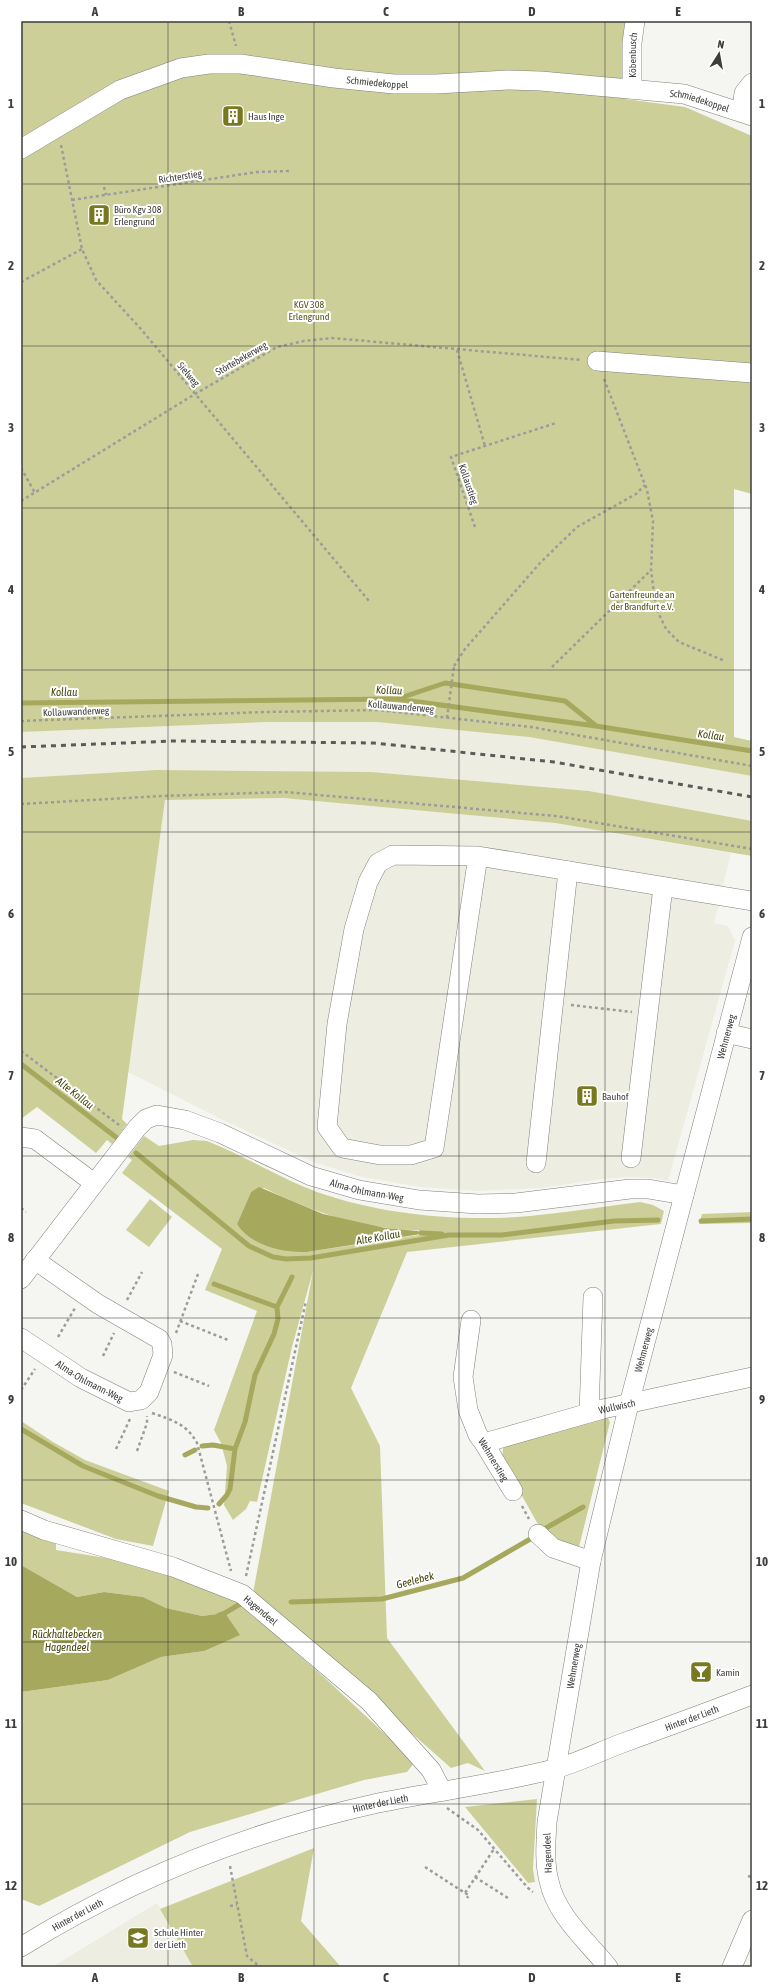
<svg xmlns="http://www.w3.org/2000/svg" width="773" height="1988" font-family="'Asap Condensed',sans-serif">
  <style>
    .built { fill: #edeee1 }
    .green { fill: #cdcf99; fill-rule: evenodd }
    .water { fill: #a6a85d }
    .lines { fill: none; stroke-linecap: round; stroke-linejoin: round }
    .stream { stroke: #a6a85d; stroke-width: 5 }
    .minor-casing { stroke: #80807c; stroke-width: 20 }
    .path { stroke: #9c9c99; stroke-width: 2.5; stroke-dasharray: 3 3; stroke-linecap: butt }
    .minor { stroke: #fff; stroke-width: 19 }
    .rail { stroke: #5b5b59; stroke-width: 3; stroke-dasharray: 5 5; stroke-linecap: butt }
    .path-bridge { stroke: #9c9c99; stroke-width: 2.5; stroke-dasharray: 3 3; stroke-linecap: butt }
    .grid { fill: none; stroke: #3d3d3b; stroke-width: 1; stroke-opacity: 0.55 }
    .labels { text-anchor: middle; stroke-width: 4; stroke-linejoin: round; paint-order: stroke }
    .street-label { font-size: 10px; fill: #3d3d3b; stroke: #fff }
    .poi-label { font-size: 10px; fill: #3d3d3b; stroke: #fff; text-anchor: start }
    .park-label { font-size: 10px; fill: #53541c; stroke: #fff }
    .water-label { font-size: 11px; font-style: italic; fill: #45460a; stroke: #fff }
    .neatline { fill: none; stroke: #3d3d3b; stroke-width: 1.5 }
    .grid-label { font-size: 13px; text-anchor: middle; font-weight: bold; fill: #3d3d3b }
  </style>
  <rect width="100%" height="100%" fill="#f5f6f1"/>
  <path class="built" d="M266 722H377L441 727 529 737 752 776V821L589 791 156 770 21 778V732Z
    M283 798 555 823 731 853 714 923 728 926 735 941 668 1181 655 1178 628 1177 602 1179 541 1188 478 1191 420 1187 362 1177 316 1163 227 1122 128 1072 165 800Z
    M157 1903 193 1967H52Z"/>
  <path class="green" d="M21 21H627L625 99 685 107 752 136V494L734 489V737L752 741V776L529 737 377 722H266L21 732Z
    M156 770 371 772 589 791 752 821V856L555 823 283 798 165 800 122 1119 127 1124 112 1144 107 1140 96 1153 37 1107 21 1119V778Z
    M144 1136 159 1146 193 1140 207 1141C245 1156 279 1178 317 1192 380 1214 451 1221 517 1217 558 1214 599 1207 640 1202L653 1205 664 1211 661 1224 407 1252 351 1388 380 1446 387 1638 485 1771 468 1763 451 1768 253 1593 313 1271 292 1347 257 1502 250 1501 246 1509 233 1520 224 1505 227 1466 221 1443 214 1430 257 1311 205 1290 222 1249 122 1173 132 1160 128 1157ZM264 1188C314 1212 359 1229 416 1230L420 1231 419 1235 307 1252 264 1245 237 1224 251 1192Z
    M150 1199 172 1217 149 1247 126 1230Z
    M752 1212V1223L699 1224 702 1214Z
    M602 1417 608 1418 610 1422 579 1547 554 1542 540 1528 502 1460 503 1448 510 1441Z
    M21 1421 53 1442 85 1460 169 1491 153 1546 116 1539 21 1503Z
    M21 1528 56 1542V1550L163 1567 238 1602 326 1679 415 1762 407 1772 364 1780 190 1832 39 1906 21 1899V1692L108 1680 161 1657 204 1651 225 1613 202 1616 166 1608 143 1597 104 1592 77 1597 21 1565Z
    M537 1799 533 1869 535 1882 528 1883 465 1807Z
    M314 1848 301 1921 341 1967H193L160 1909Z"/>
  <path class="water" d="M259 1187 323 1214 385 1228 418 1231 421 1234 307 1252C283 1253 251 1246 237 1224L251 1192Z
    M21 1565 77 1597 104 1592 143 1597 166 1608 202 1616 225 1613 240 1635 204 1651 161 1657 108 1680 21 1692Z"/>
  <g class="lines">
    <path class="stream" d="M397 699 445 683 565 701 595 725
      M21 703 396 699 596 726 752 751
      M21 1064 117 1138
      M136 1153 249 1246 273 1257 286 1259 311 1258 449 1235H502L614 1221 658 1220
      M701 1221 752 1219
      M421 1233 442 1234
      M214 1284 277 1307
      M21 1429 83 1466 158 1496 196 1507 208 1508
      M202 1446 213 1445 235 1449
      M185 1455 195 1450
      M219 1504 227 1495 230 1489 235 1449 245 1422 255 1375 274 1334 278 1319 277 1307 292 1277
      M546 1528 583 1507
      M291 1602 382 1599 463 1578 532 1538
      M219 1615 225 1613 240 1604"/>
    <g class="minor-casing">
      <g id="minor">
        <path d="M752 83 744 93 743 101 752 113"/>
        <path id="s1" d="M632 89V43L635 21"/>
        <path id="s2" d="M21 149 120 90 181 68 209 64H241L334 78 394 84H436L508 80 541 81 684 94 752 116"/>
        <path d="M597 361 752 373"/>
        <path d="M478 856 393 855 378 863 368 882 354 929 337 1024 327 1127 342 1148 380 1155H411L434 1148 478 856 752 901"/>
        <path d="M726 1033 752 1039"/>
        <path d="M21 1137 35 1139 94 1183"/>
        <path d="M631 1158 663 887"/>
        <path d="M536 1163 568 871"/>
        <path id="s3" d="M21 1279 137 1128 146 1119 157 1115 185 1120 220 1133 311 1176 359 1190 419 1200 478 1204 516 1203 630 1189H648L684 1195"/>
        <path id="s4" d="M471 1320 463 1377 468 1410 478 1435 484 1443 513 1491"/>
        <path id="s5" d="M21 1338 81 1378 129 1402 141 1400 149 1392 163 1355 162 1344 159 1339 98 1304 35 1260"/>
        <path d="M589 1413 593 1297"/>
        <path id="s6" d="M484 1443 603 1409 752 1377"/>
        <path id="s7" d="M21 1520 44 1530 173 1567 242 1594 369 1701 431 1770 442 1791"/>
        <path d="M538 1534 553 1548 591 1561"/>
        <path id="s8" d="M21 1947C130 1879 252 1831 378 1803 437 1791 496 1784 554 1769 577 1763 599 1752 620 1744 664 1728 708 1712 752 1695"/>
        <path id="s9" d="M608 1967C587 1941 556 1915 549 1881 544 1862 546 1842 547 1822L591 1561 629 1404 752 937"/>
        <path d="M732 1967 752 1920"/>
      </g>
    </g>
    <path class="path" d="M229 21 236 46
      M61 145 82 249 96 280 140 328 369 601
      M104 187 106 195
      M72 200 257 172 290 171
      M21 282 82 249
      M457 350 485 446
      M604 379 647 490 653 521 651 570 656 608 666 629 679 642 725 661
      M21 468 35 493
      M21 501 195 394 277 347 304 341 332 338 581 360
      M475 527 451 457 556 423
      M454 666 465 649 540 563 577 527 636 494 645 485
      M552 667 651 570
      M21 721 265 712 378 710 531 727 752 766
      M21 804 162 796 285 792 556 816 752 849
      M571 1005 632 1012
      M21 1051 119 1125
      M21 1208 26 1212
      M127 1300 142 1272
      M180 1321 228 1340
      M176 1333 198 1274
      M58 1337 75 1308
      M103 1356 114 1333
      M174 1372 209 1386
      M21 1390 35 1369
      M152 1413C172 1420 187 1424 197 1443L231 1571
      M116 1449 130 1419
      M137 1451 147 1423V1416
      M522 1506 529 1519
      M246 1576 306 1301
      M447 1808 478 1830 528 1888 533 1892
      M230 1866 247 1956 260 1967
      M425 1867 465 1893 494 1849
      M748 1876 752 1877
      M475 1877 508 1898
      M465 1893 469 1895 467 1898
      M230 1906 237 1905"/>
    <use href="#minor" class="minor"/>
    <path class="rail" d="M21 747 174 741 374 743 554 762 752 797"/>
    <path class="path-bridge" d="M447 718 454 666"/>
  </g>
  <path class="grid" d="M168 21V1967M314 21V1967M459 21V1967M605 21V1967M21 184H752M21 346H752M21 508H752M21 670H752M21 832H752M21 994H752M21 1156H752M21 1318H752M21 1480H752M21 1642H752M21 1804H752"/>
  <defs>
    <g id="building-square" transform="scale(1.15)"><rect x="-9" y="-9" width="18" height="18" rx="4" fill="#77781f" stroke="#fff"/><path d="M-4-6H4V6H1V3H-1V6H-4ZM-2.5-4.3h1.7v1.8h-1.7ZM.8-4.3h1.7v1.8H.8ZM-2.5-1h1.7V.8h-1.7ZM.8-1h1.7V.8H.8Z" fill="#fff"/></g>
    <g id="bar-square" transform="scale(1.15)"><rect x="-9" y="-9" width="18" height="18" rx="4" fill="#77781f" stroke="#fff"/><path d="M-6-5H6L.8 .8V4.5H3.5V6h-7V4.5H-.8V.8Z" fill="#fff"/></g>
    <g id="school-square" transform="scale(1.15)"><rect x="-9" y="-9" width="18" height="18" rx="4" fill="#77781f" stroke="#fff"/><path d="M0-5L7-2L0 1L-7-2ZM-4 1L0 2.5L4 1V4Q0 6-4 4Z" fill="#fff"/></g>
  </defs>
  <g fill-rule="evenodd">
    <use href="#building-square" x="233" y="116"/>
    <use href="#building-square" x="99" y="215"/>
    <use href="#building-square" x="587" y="1096"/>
    <use href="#bar-square" x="701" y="1672"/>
    <use href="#school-square" x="138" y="1938"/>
  </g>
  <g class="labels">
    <g class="street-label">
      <text dy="4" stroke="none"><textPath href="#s1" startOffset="34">Köbenbusch</textPath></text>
      <text dy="4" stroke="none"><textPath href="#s2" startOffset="378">Schmiedekoppel</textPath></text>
      <text dy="4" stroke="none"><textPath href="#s2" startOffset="702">Schmiedekoppel</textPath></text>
      <text transform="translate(180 176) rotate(-9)" y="4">Richterstieg</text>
      <text transform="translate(241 358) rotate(-30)" y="4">Störtebekerweg</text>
      <text transform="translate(189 374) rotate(50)" y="4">Sielweg</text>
      <text transform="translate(469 484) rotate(71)" y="4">Kollaustieg</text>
      <text transform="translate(401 706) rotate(5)" y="4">Kollauwanderweg</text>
      <text transform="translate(76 711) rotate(-2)" y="4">Kollauwanderweg</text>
      <text dy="4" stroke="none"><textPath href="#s9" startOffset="971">Wehmerweg</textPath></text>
      <text dy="4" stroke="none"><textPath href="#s3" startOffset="439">Alma-Ohlmann-Weg</textPath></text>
      <text dy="4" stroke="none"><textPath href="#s9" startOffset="647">Wehmerweg</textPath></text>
      <text dy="4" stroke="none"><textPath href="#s5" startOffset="81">Alma-Ohlmann-Weg</textPath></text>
      <text dy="4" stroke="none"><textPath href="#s6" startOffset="138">Wullwisch</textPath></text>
      <text dy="4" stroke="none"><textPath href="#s4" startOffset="147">Wehmerstieg</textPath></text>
      <text dy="4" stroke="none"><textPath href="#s7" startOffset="258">Hagendeel</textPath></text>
      <text dy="4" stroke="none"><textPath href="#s9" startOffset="323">Wehmerweg</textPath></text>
      <text dy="4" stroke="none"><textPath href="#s8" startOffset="713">Hinter der Lieth</textPath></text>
      <text dy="4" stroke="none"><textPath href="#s8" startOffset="389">Hinter der Lieth</textPath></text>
      <text transform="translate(547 1853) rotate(-92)" y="4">Hagendeel</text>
      <text dy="4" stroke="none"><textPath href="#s8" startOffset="65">Hinter der Lieth</textPath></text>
    </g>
    <g class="poi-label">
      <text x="248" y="120">Haus Inge</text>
      <text x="114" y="213">Büro Kgv 308<tspan x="114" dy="12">Erlengrund</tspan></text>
      <text x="602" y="1100">Bauhof</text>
      <text x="716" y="1676">Kamin</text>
      <text x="154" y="1936">Schule Hinter<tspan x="154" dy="12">der Lieth</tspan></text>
    </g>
    <g class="park-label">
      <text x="309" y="308">KGV 308<tspan x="309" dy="12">Erlengrund</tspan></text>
      <text x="642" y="598">Gartenfreunde an<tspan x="642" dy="12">der Brandfurt e.V.</tspan></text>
    </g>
    <g class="water-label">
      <text transform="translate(389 690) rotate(2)" y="4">Kollau</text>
      <text x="64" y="696">Kollau</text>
      <text transform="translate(711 735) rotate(8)" y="4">Kollau</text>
      <text transform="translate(75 1093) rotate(38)" y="4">Alte Kollau</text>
      <text transform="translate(378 1237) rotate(-10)" y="4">Alte Kollau</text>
      <text transform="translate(415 1580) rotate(-15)" y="4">Geelebek</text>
      <text x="67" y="1638">Rückhaltebecken<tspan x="67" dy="13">Hagendeel</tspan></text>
    </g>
  </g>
  <rect width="773" height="1988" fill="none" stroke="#ffffff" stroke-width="44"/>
  <g transform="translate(719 54) rotate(11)" stroke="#ffffff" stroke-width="3" paint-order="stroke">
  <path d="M0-3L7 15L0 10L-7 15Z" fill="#3d3d3b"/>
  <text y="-6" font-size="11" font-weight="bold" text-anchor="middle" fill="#3d3d3b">N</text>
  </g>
  <rect x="22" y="22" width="729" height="1944" class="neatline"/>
  <g class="grid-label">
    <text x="95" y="16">A</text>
    <text x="241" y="16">B</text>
    <text x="386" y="16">C</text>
    <text x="532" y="16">D</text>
    <text x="678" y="16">E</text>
    <text x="11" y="108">1</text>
    <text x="762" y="108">1</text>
    <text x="11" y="270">2</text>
    <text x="762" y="270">2</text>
    <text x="11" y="432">3</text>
    <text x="762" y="432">3</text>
    <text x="11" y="594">4</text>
    <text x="762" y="594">4</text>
    <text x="11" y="756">5</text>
    <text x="762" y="756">5</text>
    <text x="11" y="918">6</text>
    <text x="762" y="918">6</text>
    <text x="11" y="1080">7</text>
    <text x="762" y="1080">7</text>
    <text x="11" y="1242">8</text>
    <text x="762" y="1242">8</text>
    <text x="11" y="1404">9</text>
    <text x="762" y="1404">9</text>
    <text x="11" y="1566">10</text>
    <text x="762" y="1566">10</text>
    <text x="11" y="1728">11</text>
    <text x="762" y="1728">11</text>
    <text x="11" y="1890">12</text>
    <text x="762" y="1890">12</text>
    <text x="95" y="1982">A</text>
    <text x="241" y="1982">B</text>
    <text x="386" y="1982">C</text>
    <text x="532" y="1982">D</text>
    <text x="678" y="1982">E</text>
  </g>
</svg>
